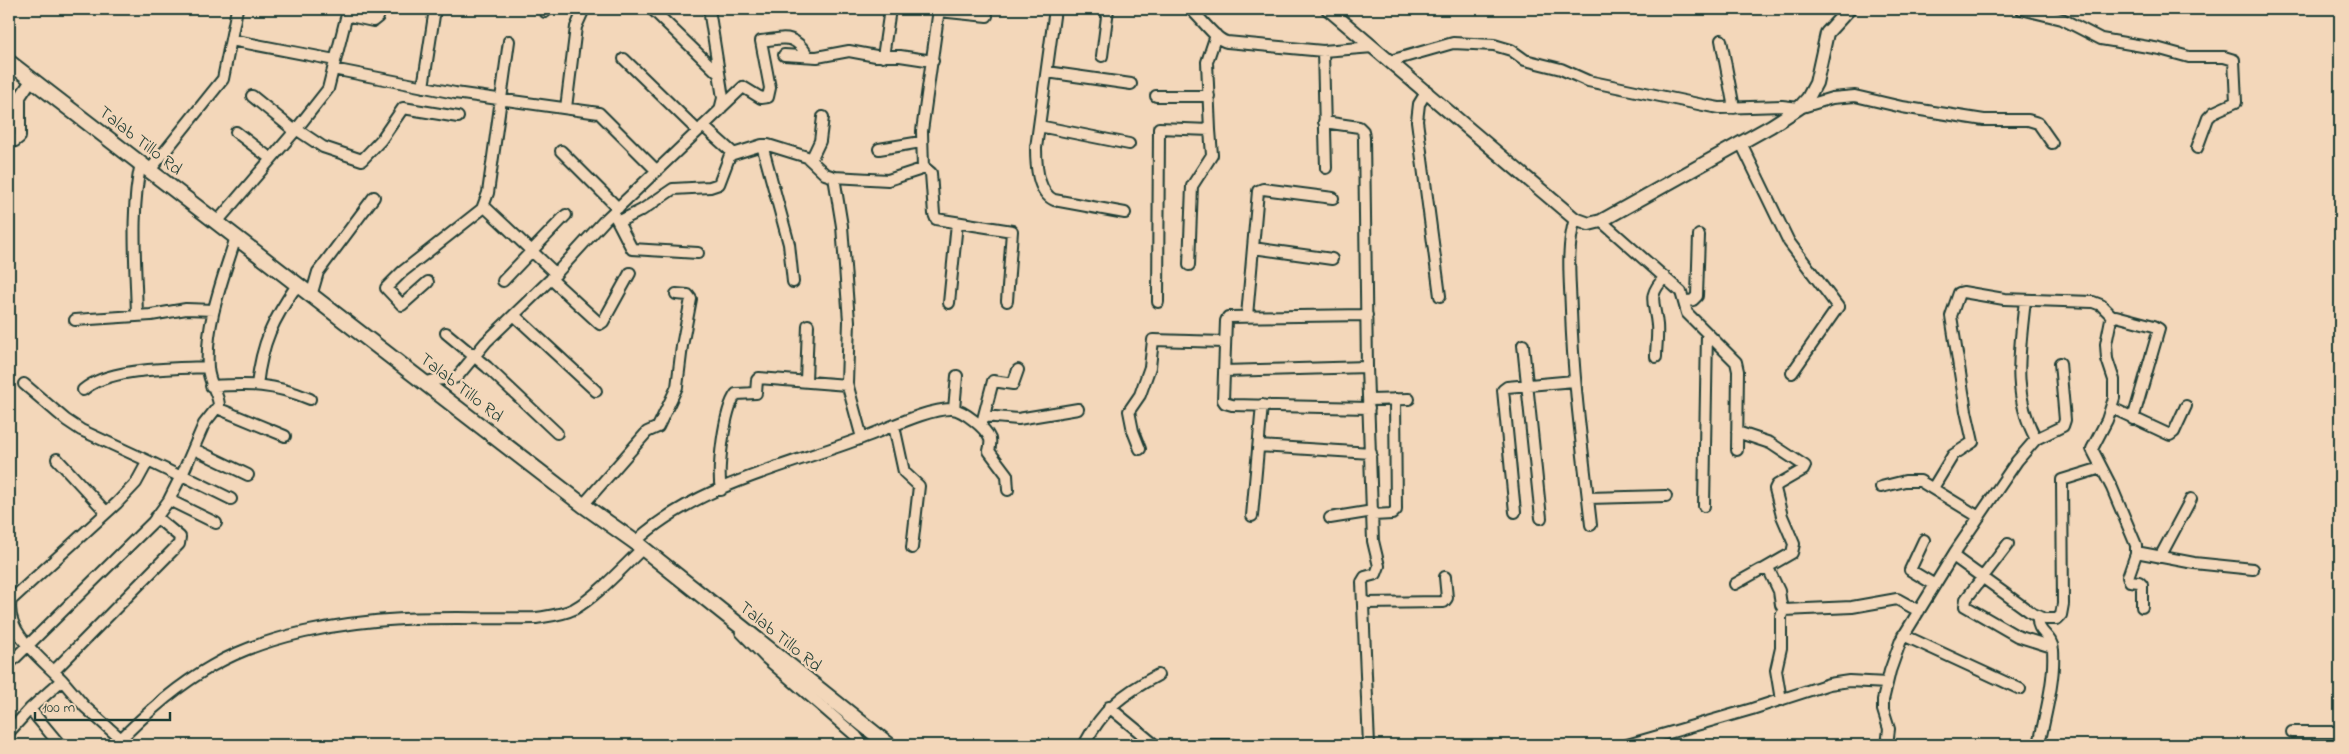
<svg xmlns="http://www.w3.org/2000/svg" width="2349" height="754" font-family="'Indie Flower',sans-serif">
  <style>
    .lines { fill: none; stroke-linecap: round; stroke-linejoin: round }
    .minor-casing { stroke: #1f3d34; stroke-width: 14 }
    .tertiary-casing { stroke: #1f3d34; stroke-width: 16 }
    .secondary-casing { stroke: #1f3d34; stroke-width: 18 }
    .minor { stroke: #f3d7ba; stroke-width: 10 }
    .tertiary { stroke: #f3d7ba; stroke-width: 12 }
    .secondary { stroke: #f3d7ba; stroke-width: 14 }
    .labels { text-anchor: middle; stroke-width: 5; stroke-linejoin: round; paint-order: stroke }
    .street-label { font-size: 18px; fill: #1f3d34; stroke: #f3d7ba }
  </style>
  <rect width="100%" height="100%" fill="#f3d7ba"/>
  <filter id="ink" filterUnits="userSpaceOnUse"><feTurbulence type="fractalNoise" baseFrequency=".02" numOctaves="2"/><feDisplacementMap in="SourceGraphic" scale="10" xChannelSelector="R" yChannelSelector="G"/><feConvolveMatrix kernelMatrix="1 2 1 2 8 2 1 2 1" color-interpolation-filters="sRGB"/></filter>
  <g filter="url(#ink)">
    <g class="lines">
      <g class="minor-casing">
        <path id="minor" d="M545 9V12
          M652 9 719 74
          M1055 9 1036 148C1036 164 1037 192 1054 200L1125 213
          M1190 9C1201 17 1215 40 1227 42L1323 51 1373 47
          M2021 9 2062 19 2101 39 2160 49 2189 57H2224L2234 60 2236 102 2214 112 2208 118 2197 148
          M939 11 987 16
          M231 40 335 60
          M1721 40 1734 108
          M1323 51 1326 168
          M784 55 817 57 849 51 876 56H900L933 61
          M1102 56 1108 9
          M883 57 890 9
          M624 59 698 131
          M1390 61 1453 43 1494 45 1511 50 1525 60 1561 69 1588 81 1703 105 1719 108 1782 106 1799 108 1832 98 1855 96 1902 107 1984 120H2028L2038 123 2052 143
          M333 69 455 93 599 113 657 171
          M1047 72 1131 84
          M423 87 435 9
          M1427 91 1419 104 1417 121 1440 296
          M252 96 295 131
          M1156 96H1209
          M722 107 743 87 761 98 768 97 770 88 761 41C785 38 794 33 808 56
          M566 108 576 27 584 9
          M1324 122 1359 127 1363 131 1364 138 1367 367 1373 541 1379 566 1376 574 1365 577 1362 582 1369 745
          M703 126 733 153
          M1039 126 1129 144
          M296 129 323 147 362 160 381 140 403 108 458 117
          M236 132 271 159
          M9 142 15 141 20 137V97L32 79
          M1741 143 1789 242 1838 307 1792 373
          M762 145 789 244 793 282
          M879 149 921 142
          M561 151 618 208
          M811 160 820 141 823 117
          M923 169 922 131 939 9
          M150 170 223 79 237 9
          M834 177 842 226 849 321 847 383 862 438
          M484 206 556 274
          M615 216 632 249 698 253
          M1575 219C1566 249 1570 279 1571 310 1573 382 1583 453 1591 525
          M1601 221 1681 292 1687 313 1736 362 1738 371 1737 450
          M217 222 295 131 328 89 346 18 350 16 373 21 378 17 380 9
          M618 222 642 210 673 189 710 187 719 184 730 155 762 145H768L807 157 825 174 834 177 888 180 925 168 931 173 934 214 936 219 1012 231 1007 301
          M1253 248 1332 259
          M1189 265 1192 186 1212 155 1210 130
          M551 279 600 324 603 322 630 273
          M503 281 566 215
          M428 282 402 305 386 288 402 272 482 209 488 193 509 41
          M311 296 318 272 374 197
          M2025 300C2020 349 2011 394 2036 439
          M1158 302 1159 128 1210 130 1207 62 1216 35
          M1684 302 1693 300 1697 296 1699 235
          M949 303 957 223
          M514 315 596 391
          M1367 315 1228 317 1226 321 1223 400 1225 403 1232 405 1369 408
          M137 316C136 266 130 212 141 163
          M1247 316 1258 191 1263 189 1333 198
          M75 320 151 315 186 309 214 310
          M446 333 487 367 557 433
          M1523 345 1541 518
          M1656 357C1656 347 1658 336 1657 325 1655 302 1646 297 1665 277
          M1224 371 1367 367
          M806 381 808 325
          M427 383C437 376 446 382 457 377L486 342 551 279 605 220 720 110 723 98 709 9
          M24 384 66 420 81 430 148 461
          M257 385C262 342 273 320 297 285
          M211 386C251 384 272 383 310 399
          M83 390C109 367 173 369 208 367
          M1369 400 1409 399
          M217 408 285 436
          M2112 408 2170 435 2174 432 2186 406
          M954 409 957 376
          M984 416 1018 419 1078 409
          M2133 419 2159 329 2154 326 2116 316 2111 319 2106 344 2107 359 2114 380V398L2107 420 2092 449 2112 488 2136 545V554L2128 577 2130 581 2139 582 2142 585V607
          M982 423 993 381 1013 384 1018 370
          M894 426 904 472 919 486 912 548
          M1737 432 1770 443 1805 466 1803 470 1777 485 1775 489 1782 516 1794 544 1792 553 1764 569
          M1259 446 1371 453
          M194 449 248 475
          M1140 449 1133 431 1129 411 1140 395 1150 367 1153 340 1225 342
          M57 459 106 512
          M182 475 231 499
          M1881 487 1905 481H1920L1979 517
          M1933 488 1953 455 1973 442 1966 411 1951 316 1959 293 1963 292 2004 299 2093 302 2101 305 2113 317
          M721 490C717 470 724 410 736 394L756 393 757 380 759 378 847 385
          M1588 498 1666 496
          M169 500 216 523
          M583 505 647 432 658 427 677 387 682 346 691 299 688 295 676 294
          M1704 506 1707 333
          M1515 512 1503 390 1507 387 1574 381
          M1373 515 1392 514 1396 510 1395 399
          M1252 516 1262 405
          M1330 518 1373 511
          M1924 540 1910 570 1935 585
          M635 542C694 486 787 466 862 438 885 430 929 408 952 409 963 410 986 428 990 439 991 443 990 447 989 451L1007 475 1008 490
          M2008 544 1966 599 1965 606 2017 636 2052 647
          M2136 552 2194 563 2253 569
          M1953 556 2033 614 2045 619H2057L2061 615 2063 604 2062 480 2101 468
          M2160 557 2191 499
          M1735 584 1760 570H1769L1779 591 1781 605 1784 610
          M1363 603 1444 602 1447 598 1445 577
          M2038 616C2036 634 2052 634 2053 650 2055 681 2045 715 2039 745
          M741 632 766 658 856 736 863 745
          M1903 635 2020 689
          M9 664 153 522 169 500 181 476
          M54 671 179 544 180 537 156 517
          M62 680 85 707 121 739
          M1781 700 1776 670 1781 648V616L1784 610 1852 607 1897 599 1919 611
          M1109 707 1155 745
          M30 709 60 745
          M9 732 30 709 62 680C42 659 4 632 11 600L117 503 136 483 148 461 177 475H182L204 424 219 405C218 392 209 384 208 368 205 323 223 279 236 237
          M2292 732H2340
          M115 745C142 717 178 685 212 666 265 635 342 622 403 619 447 617 491 619 536 618 549 616 562 615 574 609 596 597 623 567 642 549
          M1084 745C1103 709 1122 694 1158 675
          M1204 745H1233
          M1627 745 1752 709 1829 684 1849 681 1887 683
          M1887 745 1889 729 1883 710V700L1890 671 1901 640 1955 552 2017 461 2036 439 2063 426 2065 420 2060 363"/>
      </g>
      <g class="tertiary-casing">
        <path id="tertiary" d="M1328 9 1575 219 1589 224 1601 221 1771 126 1799 108 1808 98 1816 83 1827 33 1849 9"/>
      </g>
      <g class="secondary-casing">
        <path id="secondary" d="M9 62 583 505 635 542 889 745"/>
      </g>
      <use href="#minor" class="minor"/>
      <use href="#tertiary" class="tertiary"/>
      <use href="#secondary" class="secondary"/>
    </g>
  </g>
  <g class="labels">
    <g class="street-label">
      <text transform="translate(141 140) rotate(38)" y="6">Talab Tillo Rd</text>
      <text transform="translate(462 387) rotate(38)" y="6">Talab Tillo Rd</text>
      <text transform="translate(781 636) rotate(39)" y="6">Talab Tillo Rd</text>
    </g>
  </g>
  <rect width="2349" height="754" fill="none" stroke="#f3d7ba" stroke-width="30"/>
  <rect x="15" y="15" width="2319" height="724" fill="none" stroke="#1f3d34" stroke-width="2" filter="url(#ink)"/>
  <path d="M35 712v8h135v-8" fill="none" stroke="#1f3d34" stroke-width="2.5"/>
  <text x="42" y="712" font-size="15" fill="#1f3d34" stroke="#f3d7ba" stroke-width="4" paint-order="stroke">100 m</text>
</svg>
